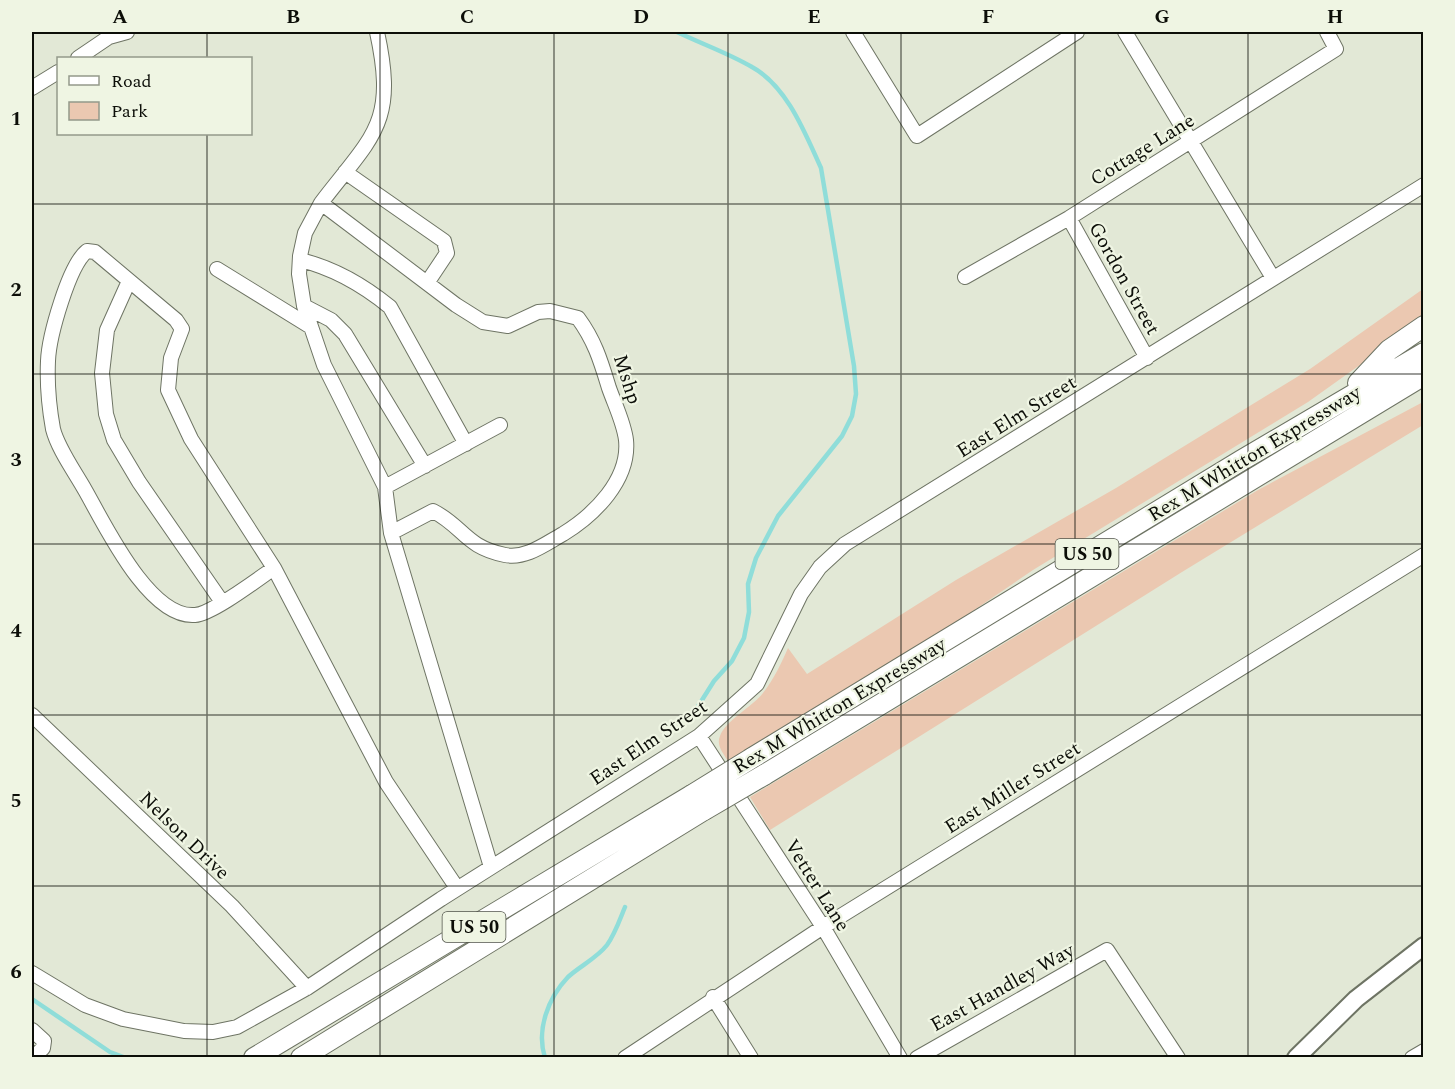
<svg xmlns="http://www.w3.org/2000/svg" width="1455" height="1089" font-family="Spectral,serif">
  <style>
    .green { fill: #ebc8b1 }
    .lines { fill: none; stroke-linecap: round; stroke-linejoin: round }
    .stream { stroke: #8fddd9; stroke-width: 4.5 }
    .minor-casing { stroke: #6e7464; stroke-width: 16 }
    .major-casing { stroke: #6e7464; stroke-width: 20 }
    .highway-casing { stroke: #6e7464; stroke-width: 22 }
    .minor { stroke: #fff; stroke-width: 14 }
    .major { stroke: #fff; stroke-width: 16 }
    .highway { stroke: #fff; stroke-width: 20 }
    .highway-bridge-casing { stroke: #6e7464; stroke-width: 22; stroke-linecap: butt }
    .highway-bridge { stroke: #fff; stroke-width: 20 }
    .grid { fill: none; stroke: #0c0e08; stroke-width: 1.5; stroke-opacity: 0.55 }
    .labels { text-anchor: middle; stroke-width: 4.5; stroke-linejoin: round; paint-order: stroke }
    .shield { fill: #eff5e3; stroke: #50534a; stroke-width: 1.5 }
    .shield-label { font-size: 18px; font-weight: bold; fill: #0c0e08 }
    .street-label { font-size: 20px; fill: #0c0e08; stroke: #eff5e3 }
    .neatline { fill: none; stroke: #0c0e08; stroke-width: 2 }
    .grid-label { font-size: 20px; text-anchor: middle; font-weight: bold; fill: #0c0e08 }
  </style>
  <rect width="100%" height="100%" fill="#e2e8d6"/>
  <path class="green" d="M1423 289V320L1308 402 1033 570 948 628 728 761C723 753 716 745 720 736 725 721 752 707 763 693 774 679 781 664 788 648L807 674 956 580 1116 488 1310 369Z
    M1423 402V425L1182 572 770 830 750 797 1258 490Z"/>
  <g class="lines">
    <path class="stream" d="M677 32C702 44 728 53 752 67 787 86 805 133 821 168L854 366 856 394 852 416 842 436 778 516 756 558 748 584 749 612 744 638 732 661 714 681 697 708
      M32 999 110 1052 126 1058
      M545 1058C536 1030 548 998 568 977 580 966 597 958 607 945 615 934 620 919 625 907"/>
    <g class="minor-casing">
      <path id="minor" d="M377 32C397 124 373 135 321 203L456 305 483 322 508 326 538 312 550 311 578 318C595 341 601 362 609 388 615 405 624 423 626 440 630 480 594 515 563 534 545 544 526 559 505 555 465 547 464 527 433 511L391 533
        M853 32 917 136 1077 32
        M1125 32 1273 278
        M78 58 109 37 127 32
        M32 88 58 72
        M345 172 444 241 447 253 427 283
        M321 203 305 233 300 256 299 274 304 306 324 365 385 487 391 533 491 867
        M1069 218 1147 358
        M300 260C334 268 363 285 390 307L466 444
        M217 269 311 327
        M965 277 1069 218 1336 49 1327 32
        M129 281 107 330 102 373 106 414 114 440 139 482 222 602
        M304 306 331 320 345 334 425 466
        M385 487 500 425
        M274 568C258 579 212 614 195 615 149 619 104 523 85 490 75 472 58 449 53 429 49 407 47 383 48 361 49 336 69 265 87 251L95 252 176 320 182 329 171 358 168 390 191 439 274 568 386 782 457 888
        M32 715 232 906 307 988
        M699 736 823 927 900 1058
        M32 973 85 1005 123 1019 184 1031 213 1032 237 1027 307 988 441 899 699 736 757 684 801 594 820 567 845 544 1424 185
        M713 997 751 1058
        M32 1030 44 1041 43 1048 33 1058
        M625 1058 823 927 1424 555
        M917 1058 1107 950 1178 1058
        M1412 1058 1424 1051"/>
    </g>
    <g class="major-casing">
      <path id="major" d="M1296 1058 1356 999 1424 946"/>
    </g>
    <g class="highway-casing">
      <path id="highway" d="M1358 383 1389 350 1424 326
        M752 758 1242 460 1424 353
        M764 775 1424 375
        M254 1058 692 795
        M301 1058 704 810"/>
    </g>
    <use href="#minor" class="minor"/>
    <use href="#major" class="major"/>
    <use href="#highway" class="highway"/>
    <g class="highway-bridge-casing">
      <path id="highway-bridge" d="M692 795 752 758
        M704 810 764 775"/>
    </g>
    <use href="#highway-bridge" class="highway-bridge"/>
  </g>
  <path class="grid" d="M207 32V58M380 32V1058M554 32V1058M728 32V1058M901 32V1058M1075 32V1058M1248 32V1058M207 134V1058M32 204H1424M32 374H1424M32 544H1424M32 715H1424M32 886H1424"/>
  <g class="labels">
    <g class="shield">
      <rect x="1055.5" y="539" width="63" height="30" rx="4.5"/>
      <rect x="442.5" y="912" width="63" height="30" rx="4.5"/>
    </g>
    <g class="shield-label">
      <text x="1087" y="560">US 50</text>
      <text x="474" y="933">US 50</text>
    </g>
    <g class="street-label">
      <text transform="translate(1142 149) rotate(-32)" y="7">Cottage Lane</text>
      <text transform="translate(1125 278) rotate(61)" y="7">Gordon Street</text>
      <text transform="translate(628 379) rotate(72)" y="7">Mshp</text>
      <text transform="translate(1016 416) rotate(-32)" y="7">East Elm Street</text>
      <text transform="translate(1254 453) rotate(-31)" y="7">Rex M Whitton Expressway</text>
      <text transform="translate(839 705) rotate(-31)" y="7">Rex M Whitton Expressway</text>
      <text transform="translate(648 742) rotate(-34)" y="7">East Elm Street</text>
      <text transform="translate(1012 787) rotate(-32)" y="7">East Miller Street</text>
      <text transform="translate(185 835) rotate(44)" y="7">Nelson Drive</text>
      <text transform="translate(818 885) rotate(58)" y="7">Vetter Lane</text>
      <text transform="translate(1002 987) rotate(-29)" y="7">East Handley Way</text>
    </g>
  </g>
  <rect width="1455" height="1089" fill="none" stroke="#eff5e3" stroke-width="66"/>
  <rect x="57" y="57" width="195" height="78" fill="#eff5e3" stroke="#94998b" stroke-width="1.5"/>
  <rect x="69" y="76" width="30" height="9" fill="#ffffff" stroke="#94998b" stroke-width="1.5"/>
  <text x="111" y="87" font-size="18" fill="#0c0e08">Road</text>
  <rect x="69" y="102" width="30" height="18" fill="#ebc8b1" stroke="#94998b" stroke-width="1.5"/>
  <text x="111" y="117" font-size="18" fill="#0c0e08">Park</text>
  <rect x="33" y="33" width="1389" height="1023" class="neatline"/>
  <g class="grid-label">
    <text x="120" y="23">A</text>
    <text x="293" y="23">B</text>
    <text x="467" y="23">C</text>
    <text x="641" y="23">D</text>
    <text x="814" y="23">E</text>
    <text x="988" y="23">F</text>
    <text x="1162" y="23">G</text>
    <text x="1335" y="23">H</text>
    <text x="16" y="125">1</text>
    <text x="16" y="296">2</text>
    <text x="16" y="466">3</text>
    <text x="16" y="637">4</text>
    <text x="16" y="807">5</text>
    <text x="16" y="978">6</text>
  </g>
</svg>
